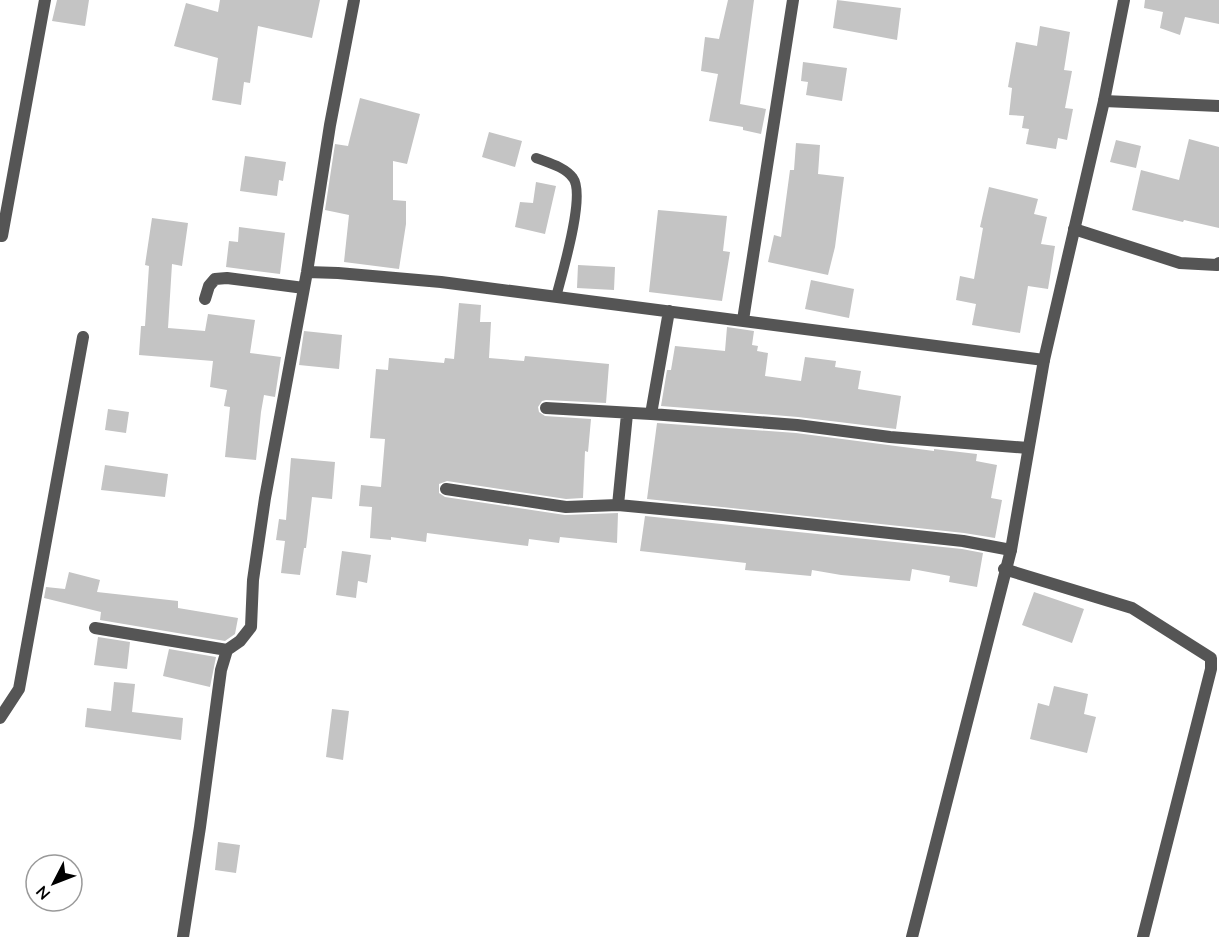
<svg xmlns="http://www.w3.org/2000/svg" width="1219" height="937" font-family="'Nunito Sans',sans-serif">
  <style>
    .building { fill: #c4c4c4 }
    .lines { fill: none; stroke-linecap: round; stroke-linejoin: round }
    .service { stroke: #555; stroke-width: 10 }
    .minor { stroke: #555; stroke-width: 12 }
    .tertiary { stroke: #555; stroke-width: 12 }
  </style>
  <rect width="100%" height="100%" fill="#fff"/>
  <path class="building" d="M57 0H89L85 26 52 21Z
    M220 0H320L312 38 258 26 250 83 244 82 241 105 212 100 218 58 174 46 186 3 218 12Z
    M728 0H754L740 104 766 109 761 134 743 130V127L709 121 718 74 701 71 705 37 719 39Z
    M837 0 901 8 897 40 833 28Z
    M1145 0H1219V24L1185 17 1180 35 1160 28 1163 12 1144 8Z
    M1040 26 1070 32 1064 70 1072 71 1065 108 1073 109 1067 140 1058 138 1056 149 1026 144 1029 129 1022 128 1024 116 1009 115 1012 88 1008 87 1016 42 1037 46Z
    M803 62 847 68 842 101 806 95 808 82 801 81Z
    M360 98 420 114 407 164 393 161V200L406 201V224L399 269 344 262 349 215 325 210 335 144 348 146Z
    M489 132 522 141 515 167 482 157Z
    M1189 139 1219 147V228L1184 220 1183 222 1132 210 1141 170 1179 180Z
    M1116 140 1141 146 1136 168 1110 162Z
    M796 143 820 145 818 174 844 177 835 247 828 275 768 262 774 235 781 237 790 170H794Z
    M245 156 286 162 283 181 279 180 277 196 240 191Z
    M536 182 556 186 545 234 515 227 520 202 533 203Z
    M989 187 1038 199 1034 214 1047 217 1041 244 1055 246 1048 289 1028 286 1020 333 972 325 976 304 956 300 960 276 974 279 983 228 980 227Z
    M658 210 727 216 723 251 730 252 722 301 649 292Z
    M152 218 188 223 182 266 172 264 168 328 205 331 208 314 255 320 250 353 281 357 275 397 264 395 261 412 256 460 225 457 230 407 224 406 227 390 210 387 213 361 139 355 141 326H145L149 266 145 265Z
    M239 227 285 233 280 274 226 267 229 241 238 242Z
    M578 265 615 267 614 290 577 288Z
    M811 280 854 289 849 318 805 309Z
    M459 303 481 305 480 322H491L489 358 524 361 525 356 609 364 606 403 546 400 542 401 538 407 539 412 545 416 591 419 588 452 585 451 583 498 566 499 447 481 439 484V493L445 497 565 515 618 513 617 543 560 537 559 543 529 539 528 546 427 533 426 542 391 537V540L370 538 372 507 359 506 361 485 381 487 385 439 370 438 376 369 388 370 389 358 444 363 445 358 454 359Z
    M727 327 754 331 752 345 758 346 757 351 768 353 765 376 801 381 805 357 836 361 835 367 861 371 858 389 901 396 896 429 798 417 661 406 667 370H671L675 346 725 351Z
    M304 331 342 335 339 369 299 365Z
    M108 409 129 412 126 433 105 430Z
    M657 423 796 433 934 451V449L977 454 976 461 997 465 991 498 1002 500 995 538 964 533 647 499Z
    M291 458 335 462 332 499 312 497 306 548H304L300 575 281 573 285 541 276 540 279 519 286 520Z
    M105 465 168 474 165 497 101 490Z
    M645 516 962 549 983 553 977 587 949 582 950 576 912 569 910 581 841 575 812 570 811 576 745 570 746 563 640 551Z
    M342 551 371 555 367 583 358 581 356 598 336 595Z
    M69 572 100 580 97 592 178 601V608L238 618 235 634 225 641 100 620 101 612 44 598 46 587 65 589Z
    M1034 592 1084 609 1072 643 1022 625Z
    M98 637 130 642 127 669 94 665Z
    M169 649 216 657 210 687 163 676Z
    M114 682 135 684 132 712 183 718 181 740 85 727 87 708 111 711Z
    M1054 686 1088 694 1084 714 1096 717 1087 753 1030 739 1038 703 1049 706Z
    M332 709 349 711 343 760 326 757Z
    M218 842 240 845 236 873 215 870Z"/>
  <g class="lines">
    <path class="service" d="M536 158C549 163 565 167 573 178 586 195 562 274 556 297"/>
    <path class="minor" d="M1104 101 1219 106
      M1074 229 1180 263 1217 265 1219 263
      M2 236 45 0
      M307 272 338 273 441 282 1044 360
      M205 299 209 286 215 279 227 278 304 288
      M743 320 793 0
      M546 408 651 414 797 425 890 437 1028 448
      M651 414 669 311
      M446 489 566 507 618 505 724 515 963 541 1011 550
      M618 505 627 414
      M1004 569 1132 608 1211 658V669L1143 937
      M95 628 227 650
      M0 718 19 689 83 337
      M183 937 200 827 221 670 227 650 240 641 251 627 253 580 265 498 307 272 330 125 354 0"/>
    <path class="tertiary" d="M912 937 1011 550 1044 360 1104 101 1124 0"/>
  </g>
  <g transform="translate(54 883) rotate(228)"><circle r="28" fill="#ffffff" stroke="#999999" stroke-width="1.5"/>
  <path d="M0-4.5L10 22L0 15L-10 22Z" fill="#000000"/>
  <text y="-9" font-size="16" font-weight="bold" text-anchor="middle" fill="#000000">N</text>
  </g>
</svg>
